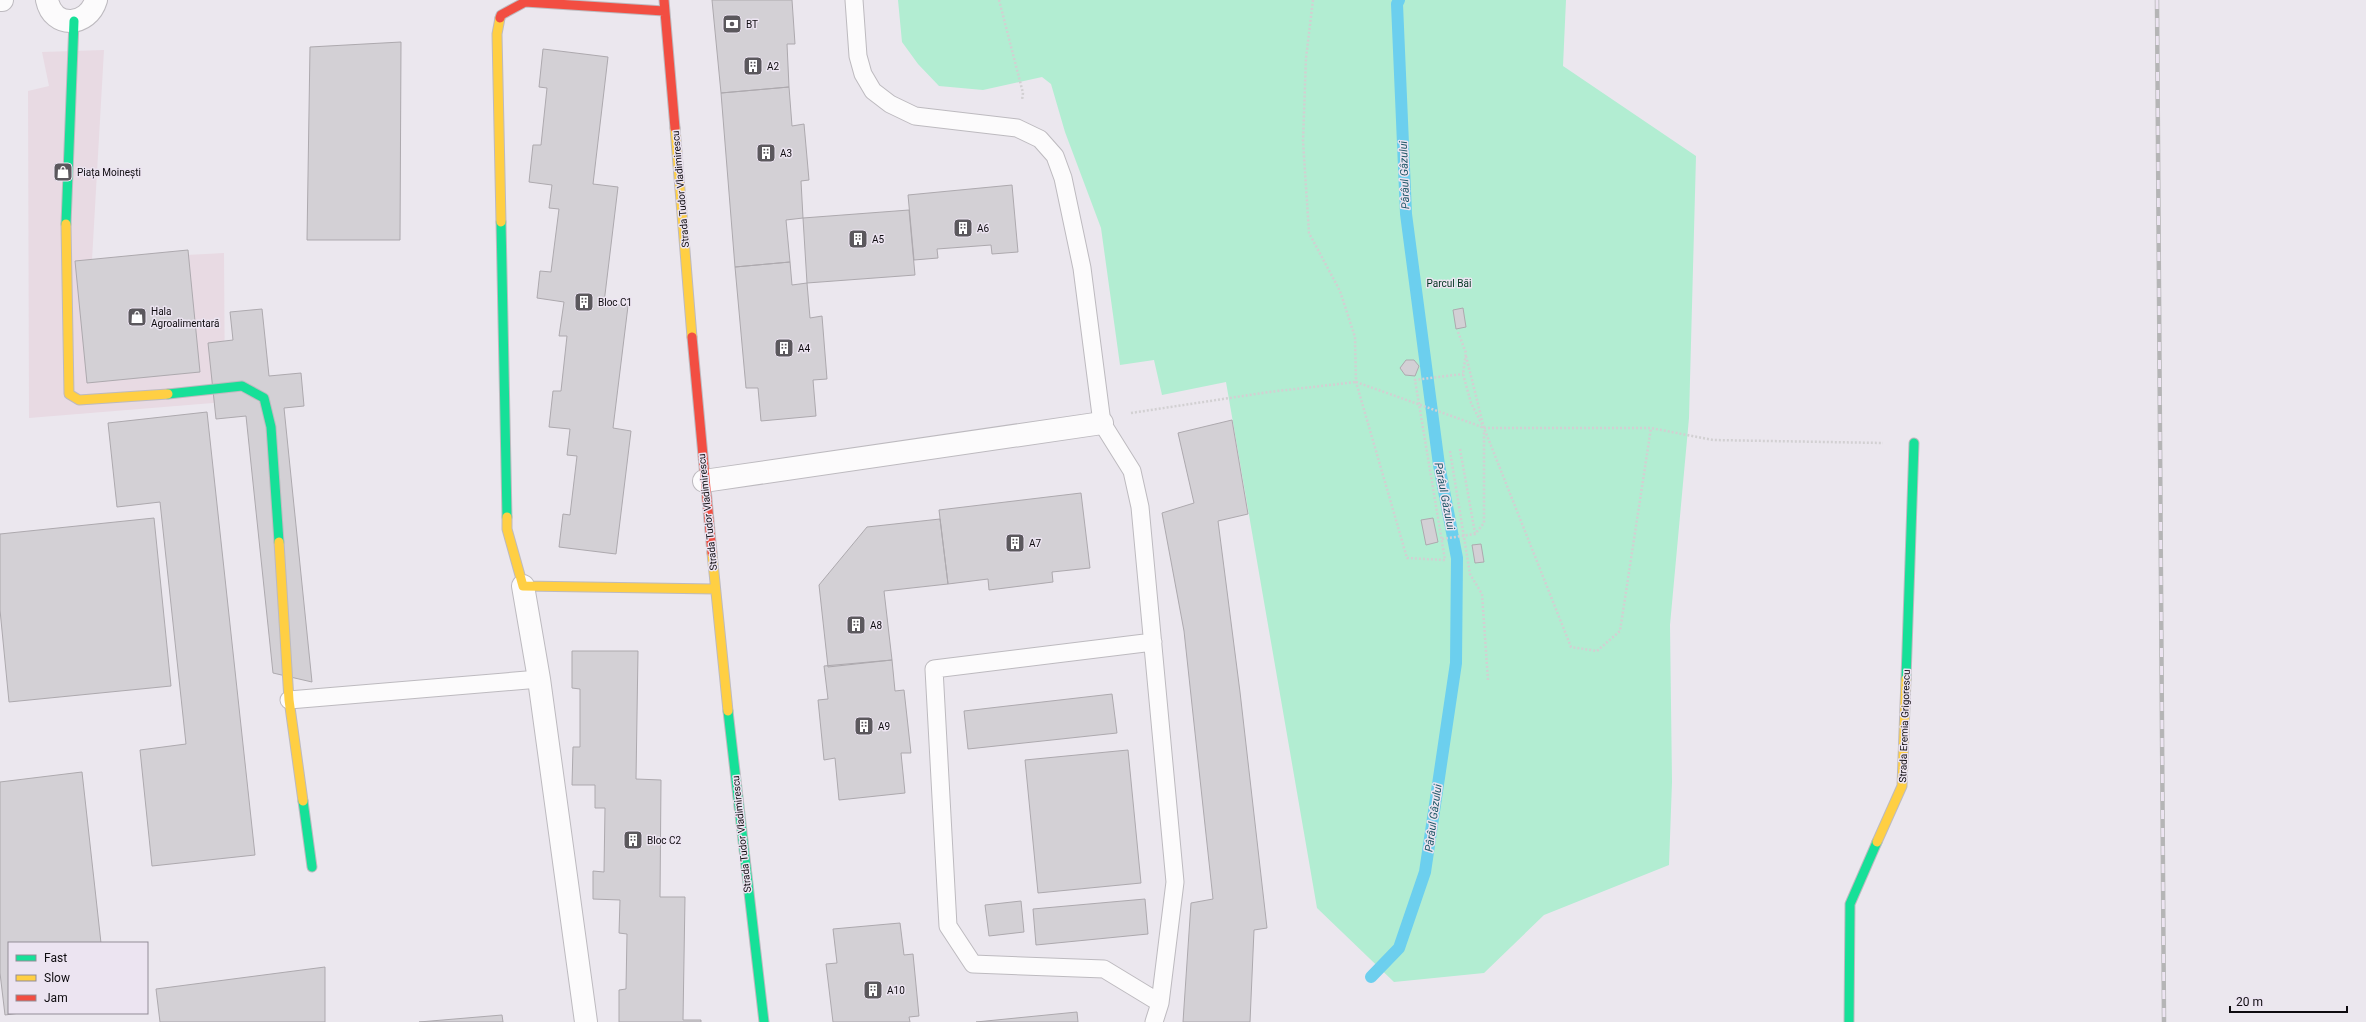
<svg xmlns="http://www.w3.org/2000/svg" width="2366" height="1022" font-family="Roboto,sans-serif">
  <style>
    .commercial { fill: #e8dae3 }
    .green { fill: #b2edd2 }
    .lines { fill: none; stroke-linecap: round; stroke-linejoin: round }
    .stream { stroke: #6ccfee; stroke-width: 12 }
    .building { fill: #d3d0d5; stroke: #ada9ae }
    .lane-casing { stroke: #bdbabf; stroke-width: 19 }
    .street-casing { stroke: #bdbabf; stroke-width: 24 }
    .fast-casing { stroke: #bdbabf; stroke-width: 11 }
    .slow-casing { stroke: #bdbabf; stroke-width: 11 }
    .jam-casing { stroke: #bdbabf; stroke-width: 11 }
    .path { stroke: #d2d0d2; stroke-width: 2.5; stroke-dasharray: 2 2; stroke-linecap: butt }
    .lane { stroke: #fcfbfc; stroke-width: 17 }
    .street { stroke: #fcfbfc; stroke-width: 22 }
    .fast { stroke: #16e098; stroke-width: 9 }
    .slow { stroke: #ffcf43; stroke-width: 9 }
    .jam { stroke: #f24e42; stroke-width: 9 }
    .rail-casing { stroke: #b5b5b6; stroke-width: 4.5 }
    .rail { stroke: #ece4f1; stroke-width: 3; stroke-dasharray: 9; stroke-linecap: butt }
    .path-bridge { stroke: #d2d0d2; stroke-width: 2.5; stroke-dasharray: 2 2; stroke-linecap: butt }
    .labels { text-anchor: middle; stroke-width: 3; stroke-linejoin: round; paint-order: stroke }
    .poi-label { font-size: 10px; fill: #0e0b0f; stroke: #ece4f1; text-anchor: start }
    .street-label { font-size: 10px; fill: #0e0b0f; stroke: #ece4f1 }
    .park-label { font-size: 10px; fill: #01341f; stroke: #ece4f1 }
    .water-label { font-size: 11px; font-style: italic; fill: #1d5566; stroke: #ece4f1 }
  </style>
  <rect width="100%" height="100%" fill="#ebe7ee"/>
  <path class="commercial" d="M104 50 92 260 224 253 225 402 29 418 28 91 49 86 42 52Z"/>
  <path class="green" d="M898 0H1566L1563 66 1696 156 1689 418 1670 625 1672 782 1669 865 1544 915 1484 973 1394 982 1317 908 1226 382 1162 395 1154 360 1120 365 1101 228 1065 132 1051 84 1042 77 983 90 939 86 918 64 902 42Z"/>
  <g class="lines">
    <path class="stream" d="M1371 977 1399 948 1425 872 1456 663 1457 558 1439 465 1406 214 1397 4 1399 0"/>
  </g>
  <path class="building" d="M712 0H792L795 44H787L789 87 721 93Z
    M401 42 400 240H307L310 47Z
    M543 49 608 57 593 184 618 187 604 303 628 306 613 428 631 431 616 554 559 547 563 514 570 515 577 456 567 455 570 429 549 427 553 391H561L567 336H559L564 302 537 298 540 271 551 272 559 209 549 208 552 185 529 182 533 145H541L547 88 539 87Z
    M789 87 792 126 804 124 809 180 801 181 803 218 786 220 790 262 735 267 721 93Z
    M1012 185 1018 252 992 254 991 245 937 249 938 258 914 260 908 195Z
    M909 210 915 275 807 283 803 218Z
    M188 250 200 372 87 383 75 261Z
    M790 262 792 285 807 283 810 318 822 316 827 379 813 380 816 416 761 421 758 388H746L735 267Z
    M1463 308 1466 327 1456 329 1453 310Z
    M262 309 269 376 301 373 304 406 284 408 312 682 273 673 246 416 216 419 208 343 233 340 230 312Z
    M1406 360H1414L1419 366 1415 376 1405 375 1400 368Z
    M207 412 255 855 152 866 140 750 186 744 160 502 117 507 108 423Z
    M1232 420 1248 514 1218 521 1240 692 1267 928 1254 930 1250 1022H1183L1191 903 1213 899 1184 631 1162 513 1194 503 1178 433Z
    M1081 493 1090 568 1052 572 1053 582 989 590 988 579 948 584 939 510Z
    M154 518 171 686 9 702 0 610V534Z
    M1433 518 1438 542 1426 545 1421 520Z
    M940 519 948 584 884 591 892 660 828 667 819 585 867 527Z
    M1481 544 1484 562 1475 563 1472 545Z
    M572 651H638L636 779 661 780 660 897H685L683 1020H701V1022H619V990L626 989 627 934 619 933 620 900 593 899V871L604 872 605 808H595V785H572L573 747H580V689L572 688Z
    M892 660 895 691 904 690 911 753H901L905 793 839 800 835 758 824 760 818 700 828 699 824 666Z
    M1112 694 1117 733 968 749 964 711Z
    M1128 750 1141 883 1038 893 1025 760Z
    M82 772 101 943H9V1013H20L5 1015 0 973V782Z
    M1145 899 1148 934 1036 945 1033 909Z
    M1021 901 1024 932 989 936 985 905Z
    M900 923 904 955 913 954 919 1016 909 1017 910 1022H833L826 964 837 963 833 929Z
    M325 967V1022H160L156 989Z
    M1077 1012 1078 1022H976Z
    M502 1015 503 1022H419Z"/>
  <g class="lines">
    <g class="lane-casing">
      <path id="lane" d="M854 0 858 56 863 74 873 91 890 104 915 116 1017 128 1040 139 1055 156 1063 178 1082 268 1102 423 1132 471 1140 507 1175 882 1160 1003 1154 1022
        M1153 642 934 669 948 926 973 964 1104 969 1160 1003
        M289 700 539 679"/>
    </g>
    <g class="street-casing">
      <path id="street" d="M0 0H2
        M47 0C53 29 88 27 96 0
        M704 481 1102 423
        M523 586 539 679 586 1022"/>
    </g>
    <g class="fast-casing">
      <path id="fast" d="M501 222 507 517
        M66 224 74 21
        M168 394 242 386 264 398 271 427 279 542
        M1906 679 1914 443
        M728 711 764 1022
        M303 801 312 867
        M1849 1022 1850 904 1877 842"/>
    </g>
    <g class="slow-casing">
      <path id="slow" d="M500 18 497 34 501 222
        M675 128 692 337
        M66 224 69 394 79 400 168 394
        M507 517V529L523 586 715 589
        M279 542 289 700 303 801
        M712 553 728 711
        M1877 842 1902 786 1906 679"/>
    </g>
    <g class="jam-casing">
      <path id="jam" d="M664 0 675 128
        M500 18 501 15 525 2 664 11
        M692 337 712 553"/>
    </g>
    <path class="path" d="M999 0 1023 93 1022 100
      M1313 0 1306 58 1303 141 1309 233 1340 291 1355 337 1356 382 1407 558 1445 560 1415 380 1463 374
      M1458 332 1466 353 1463 374 1471 403 1484 428 1571 647 1597 651 1620 631 1651 428
      M1466 356 1484 428 1474 424
      M1131 413 1269 392 1356 382
      M1484 428H1651L1713 440 1883 443
      M1460 449 1475 533
      M1450 451 1470 574 1482 594 1488 680
      M1442 539 1475 534 1484 523V430"/>
    <use href="#lane" class="lane"/>
    <use href="#street" class="street"/>
    <use href="#fast" class="fast"/>
    <use href="#slow" class="slow"/>
    <use href="#jam" class="jam"/>
    <g class="rail-casing">
      <path id="rail" d="M2157 0 2164 1022"/>
    </g>
    <use href="#rail" class="rail"/>
    <path class="path-bridge" d="M1356 382 1474 424"/>
  </g>
  <defs>
    <g id="bank-square" transform="scale(1)"><rect x="-9" y="-9" width="18" height="18" rx="4" fill="#5b585d" stroke="#ece4f1"/><path d="M-6-4H6V4H-6ZM0-2.3a2.3 2.3 0 1 0 0 4.6a2.3 2.3 0 1 0 0-4.6Z" fill="#fff"/></g>
    <g id="building-square" transform="scale(1)"><rect x="-9" y="-9" width="18" height="18" rx="4" fill="#5b585d" stroke="#ece4f1"/><path d="M-4-6H4V6H1V3H-1V6H-4ZM-2.5-4.3h1.7v1.8h-1.7ZM.8-4.3h1.7v1.8H.8ZM-2.5-1h1.7V.8h-1.7ZM.8-1h1.7V.8H.8Z" fill="#fff"/></g>
    <g id="shop-square" transform="scale(1)"><rect x="-9" y="-9" width="18" height="18" rx="4" fill="#5b585d" stroke="#ece4f1"/><path d="M-5-2.5h2.3a2.7 3.5 0 0 1 5.4 0H5L5.5 6h-11ZM-1.5-2.5h3a1.5 2.3 0 0 0-3 0Z" fill="#fff"/></g>
  </defs>
  <g fill-rule="evenodd">
    <use href="#bank-square" x="732" y="24"/>
    <use href="#building-square" x="753" y="66"/>
    <use href="#building-square" x="766" y="153"/>
    <use href="#shop-square" x="63" y="172"/>
    <use href="#building-square" x="963" y="228"/>
    <use href="#building-square" x="858" y="239"/>
    <use href="#building-square" x="584" y="302"/>
    <use href="#shop-square" x="137" y="317"/>
    <use href="#building-square" x="784" y="348"/>
    <use href="#building-square" x="1015" y="543"/>
    <use href="#building-square" x="856" y="625"/>
    <use href="#building-square" x="864" y="726"/>
    <use href="#building-square" x="633" y="840"/>
    <use href="#building-square" x="873" y="990"/>
  </g>
  <g class="labels">
    <g class="poi-label">
      <text x="746" y="28">BT</text>
      <text x="767" y="70">A2</text>
      <text x="780" y="157">A3</text>
      <text x="77" y="176">Piața Moinești</text>
      <text x="977" y="232">A6</text>
      <text x="872" y="243">A5</text>
      <text x="598" y="306">Bloc C1</text>
      <text x="151" y="315">Hala<tspan x="151" dy="12">Agroalimentară</tspan></text>
      <text x="798" y="352">A4</text>
      <text x="1029" y="547">A7</text>
      <text x="870" y="629">A8</text>
      <text x="878" y="730">A9</text>
      <text x="647" y="844">Bloc C2</text>
      <text x="887" y="994">A10</text>
    </g>
    <g class="street-label">
      <text transform="translate(680 189) rotate(-95)" y="4">Strada Tudor Vladimirescu</text>
      <text transform="translate(707 512) rotate(-96)" y="4">Strada Tudor Vladimirescu</text>
      <text transform="translate(1904 726) rotate(-88)" y="4">Strada Eremia Grigorescu</text>
      <text transform="translate(741 834) rotate(-96)" y="4">Strada Tudor Vladimirescu</text>
    </g>
    <g class="park-label">
      <text x="1449" y="287">Parcul Băi</text>
    </g>
    <g class="water-label">
      <text transform="translate(1404 175) rotate(-92)" y="4">Pârâul Gâzului</text>
      <text transform="translate(1445 496) rotate(79)" y="4">Pârâul Gâzului</text>
      <text transform="translate(1433 818) rotate(-82)" y="4">Pârâul Gâzului</text>
    </g>
  </g>
  <rect x="8" y="942" width="140" height="72" fill="#ece4f1" stroke="#938d97"/>
  <rect x="16" y="955" width="20" height="6" fill="#16e098" stroke="#938d97"/>
  <text x="44" y="962" font-size="12" fill="#0e0b0f">Fast</text>
  <rect x="16" y="975" width="20" height="6" fill="#ffcf43" stroke="#938d97"/>
  <text x="44" y="982" font-size="12" fill="#0e0b0f">Slow</text>
  <rect x="16" y="995" width="20" height="6" fill="#f24e42" stroke="#938d97"/>
  <text x="44" y="1002" font-size="12" fill="#0e0b0f">Jam</text>
  <path d="M2230 1006v6h117v-6" fill="none" stroke="#0e0b0f" stroke-width="2"/>
  <text x="2236" y="1006" font-size="12" fill="#0e0b0f" stroke="#ece4f1" stroke-width="3" paint-order="stroke">20 m</text>
</svg>
